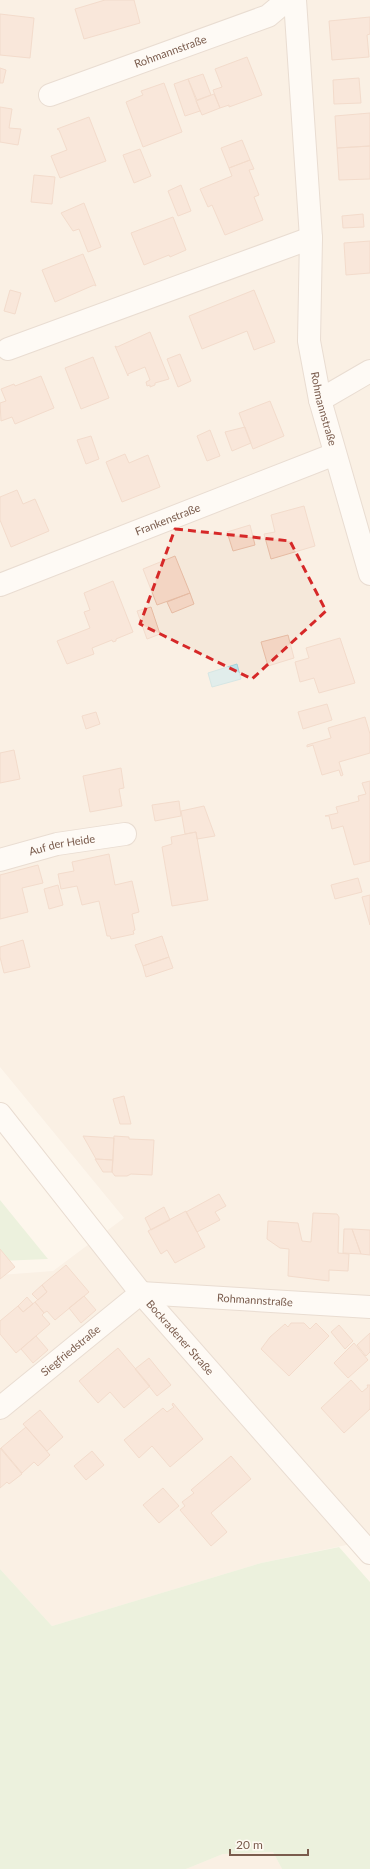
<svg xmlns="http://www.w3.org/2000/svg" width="370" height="1869" font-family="Lato,sans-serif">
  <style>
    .residential { fill: #f5e8da }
    .green { fill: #d8ecc9 }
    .water { fill: #bfe3e8; stroke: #a5d3da }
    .building { fill: #f3d5c3; stroke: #e6bba3 }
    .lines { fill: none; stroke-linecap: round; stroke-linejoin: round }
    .minor-casing { stroke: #d1beb0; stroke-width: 24 }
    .tertiary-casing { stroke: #d1beb0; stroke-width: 24 }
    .minor { stroke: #fff; stroke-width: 22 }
    .tertiary { stroke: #fff; stroke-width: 22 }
    .marked { fill: none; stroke: #d62828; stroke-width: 3; stroke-dasharray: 8 5; stroke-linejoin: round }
    .labels { text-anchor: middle; stroke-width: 3; stroke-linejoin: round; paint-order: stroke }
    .street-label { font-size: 11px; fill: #7a5c4d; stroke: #fffaf3 }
  </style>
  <rect width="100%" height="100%" fill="#fdf6ec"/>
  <path class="residential" d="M0 0H370V1540L261 1563 52 1626 0 1569V1275L53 1271 124 1218 0 1067Z
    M273 1852 282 1869H186L223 1854Z"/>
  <path class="green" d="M0 1200 48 1259 0 1261Z
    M339 1547 370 1582V1869H282L273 1852 223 1854 186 1869H0V1569L52 1626 261 1563Z"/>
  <path class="water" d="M237 664 241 679 212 687 208 673Z"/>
  <path class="building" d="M105 0H134L140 23 84 39 75 9Z
    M0 14 34 18 30 58 0 55Z
    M370 17V34L367 35 369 57 332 60 329 21Z
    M247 57 262 95 229 107V105L220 108 213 90 222 87 215 69Z
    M0 68 6 70 3 83H0Z
    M203 74 211 95 197 100 188 79Z
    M359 78 361 103 334 104 333 80Z
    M188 79 200 111 185 116 174 84Z
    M164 83 182 132 143 147 126 102 143 95 141 91Z
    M214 94 220 108 202 115 196 101Z
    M0 107 12 109 9 128 21 129 18 145 0 142Z
    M370 113V146L337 148 335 116Z
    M89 117 106 161 60 178 51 156 67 150 59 130 57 129Z
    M242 140 250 160 229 168 221 148Z
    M370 146V179L339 180 337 148Z
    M140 149 151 176 134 183 123 155Z
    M250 160 254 169 249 170 259 195 254 197 263 220 225 235 212 205 208 207 200 189 232 176 229 168Z
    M34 175 55 177 52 204 31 202Z
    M181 185 191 211 178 216 168 191Z
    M84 203 101 247 88 252 79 229 73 231 61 213Z
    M363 214 364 227 343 228 342 216Z
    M173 217 186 250 170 257 169 255 144 265 131 233Z
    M370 241V273L346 275 344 243Z
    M83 254 96 286 94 285 55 302 42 270Z
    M10 290 21 293 15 314 4 311Z
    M254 290 275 342 254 350 247 331 202 349 189 316Z
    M150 332 169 379 155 383V385L150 387V385L147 386 146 382 150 380 145 367 128 374V376L115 346 117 347Z
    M180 354 191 381 178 387 167 359Z
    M93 357 109 398 81 409 65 368Z
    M41 376 54 408 15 424 12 417 1 421 0 403 6 401 1 389 14 384 15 386Z
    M270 401 284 436 253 449 239 413Z
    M245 427 251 443 232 451 225 432Z
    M210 430 220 456 207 461 197 436Z
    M91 436 99 459 86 464 77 440Z
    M125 454 129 463 148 455 160 487 122 502 106 462Z
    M17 490 23 504 35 499 49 531 11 547 0 520V497Z
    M304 506 315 546 271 559 264 534 275 532 271 515Z
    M250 525 255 545 233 551 227 532Z
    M175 556 190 593 157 605 143 569Z
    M113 581 133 632 116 639V641L113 642 112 640 92 648 94 654 67 664 57 641 90 628 84 612 90 610 84 593Z
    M190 593 194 604 172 613 167 602Z
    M151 607 160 634 147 639 137 611Z
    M288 635 294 658 268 666 261 642Z
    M340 638 355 683 319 693 314 678 300 682 295 662 309 658 306 648Z
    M327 704 332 720 303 729 298 712Z
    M96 712 100 724 86 729 82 716Z
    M365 717 370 734V753L339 762 343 775 341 776 339 770 322 775 313 745 307 747V745L331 738 328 728Z
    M14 750 20 779 0 783V753Z
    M121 768 124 788 119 789 122 806 90 812 83 776Z
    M370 781V861L354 865 343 826 332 829 329 816H325L338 813 336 807 359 801 358 796 366 794 362 783Z
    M179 801 181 816 155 821 152 805Z
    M204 806 215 836 197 839 196 832 185 834 181 811Z
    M196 832 208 900 172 906 162 847 172 844 171 837Z
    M109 854 115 885 132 881 139 912 132 914 135 930 133 931 134 934 111 939 110 936H107L99 901 82 905 77 886 61 889 58 874 74 871 72 862Z
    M38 865 43 883 22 888 28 912 0 919V875Z
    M358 878 362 892 335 899 331 885Z
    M58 885 63 905 49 909 44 889Z
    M370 895V925L362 897Z
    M162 936 169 957 143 966 135 945Z
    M23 940 30 967 4 973 0 957V947Z
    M169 957 173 968 146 977 143 966Z
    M124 1096 131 1124H120L113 1099Z
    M83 1136 114 1138 113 1160 96 1159Z
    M114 1136 129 1137V1139L154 1140 152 1175 131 1174 127 1176H115L112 1172Z
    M95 1159 113 1160 112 1172H103Z
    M219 1194 226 1206 215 1212 220 1220 197 1232 186 1212Z
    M164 1207 170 1220 151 1230 145 1218Z
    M186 1211 205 1247 175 1263 167 1250 161 1254 148 1231Z
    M313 1213 337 1214 339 1217 338 1253 349 1254 348 1271 329 1270V1281L288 1276 289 1249 280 1248 267 1239 268 1221 298 1223 302 1241 311 1242Z
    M344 1229H352L361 1254 343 1253Z
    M352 1229 370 1230V1255L361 1254Z
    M0 1249 15 1267 0 1279Z
    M66 1265 89 1292 55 1320 47 1311 44 1313 35 1302 47 1292 42 1285Z
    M42 1285 47 1292 38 1300 32 1294Z
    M84 1296 96 1310 81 1323 69 1308Z
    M27 1297 33 1304 23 1312 18 1306Z
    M35 1302 44 1313 42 1315 50 1324 16 1353 0 1334V1321L18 1306 23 1312Z
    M291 1323H304L310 1329 316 1323 329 1336 289 1376 261 1349 270 1337 285 1324 288 1327Z
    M339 1325 353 1341 345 1349 331 1332Z
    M370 1333V1352L366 1356 357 1345Z
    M36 1336 48 1350 33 1363 21 1349Z
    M354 1343 368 1360 348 1378 334 1363Z
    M118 1348 150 1386 124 1408 110 1392 98 1403 79 1381Z
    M149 1358 171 1385 157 1396 135 1369Z
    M351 1380 362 1392 368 1387 367 1385H370V1409L344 1433 321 1408Z
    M173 1403 203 1439 170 1467 152 1446 139 1458 124 1440 163 1408 167 1412 174 1407 172 1405Z
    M40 1410 63 1437 47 1451 23 1424Z
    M26 1427 50 1455 38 1466 34 1462 22 1473 1 1448Z
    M0 1448 22 1474 9 1484 7 1482 0 1488Z
    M92 1451 104 1465 86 1480 74 1466Z
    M231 1456 251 1479 211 1513 227 1532 211 1546 180 1510 185 1506 182 1502 194 1493 191 1490Z
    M163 1488 179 1506 159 1523 143 1505Z"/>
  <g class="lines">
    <g class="minor-casing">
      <g id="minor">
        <path id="s1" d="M295 0 311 238 309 341 320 400 370 574"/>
        <path id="s2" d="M50 95 268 16 287 0"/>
        <path d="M8 349 311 238"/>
        <path d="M320 400 370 371"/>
        <path id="s3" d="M0 585 335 454"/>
        <path id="s4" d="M0 860 57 844 125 834"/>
        <path id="s5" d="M0 1408 141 1293 370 1307"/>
      </g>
    </g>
    <g class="tertiary-casing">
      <g id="tertiary">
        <path id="s6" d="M0 1114 141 1293 370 1553"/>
      </g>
    </g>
    <use href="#minor" class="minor"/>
    <use href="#tertiary" class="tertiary"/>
  </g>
  <path d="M0 0H370V1869H0ZM175 529 290 541 326 611 252 679 140 624Z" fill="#fdf6ec" fill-opacity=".55" fill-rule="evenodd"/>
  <path class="marked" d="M175 529 290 541 326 611 252 679 140 624Z"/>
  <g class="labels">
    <g class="street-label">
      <text dy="4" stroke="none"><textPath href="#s2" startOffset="128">Rohmannstraße</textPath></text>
      <text dy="4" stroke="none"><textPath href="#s1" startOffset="411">Rohmannstraße</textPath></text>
      <text dy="4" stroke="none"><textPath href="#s3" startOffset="180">Frankenstraße</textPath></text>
      <text dy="4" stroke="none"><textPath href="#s4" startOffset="64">Auf der Heide</textPath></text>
      <text dy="4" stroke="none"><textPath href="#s5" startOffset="296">Rohmannstraße</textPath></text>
      <text dy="4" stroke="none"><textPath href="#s6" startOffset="287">Bockradener Straße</textPath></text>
      <text dy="4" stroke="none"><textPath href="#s5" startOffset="91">Siegfriedstraße</textPath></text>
    </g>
  </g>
  <path d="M230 1849v6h78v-6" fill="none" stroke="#7a5c4d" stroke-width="2"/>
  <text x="236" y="1849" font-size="12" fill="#7a5c4d" stroke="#fffaf3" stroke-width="3" paint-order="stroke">20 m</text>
</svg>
